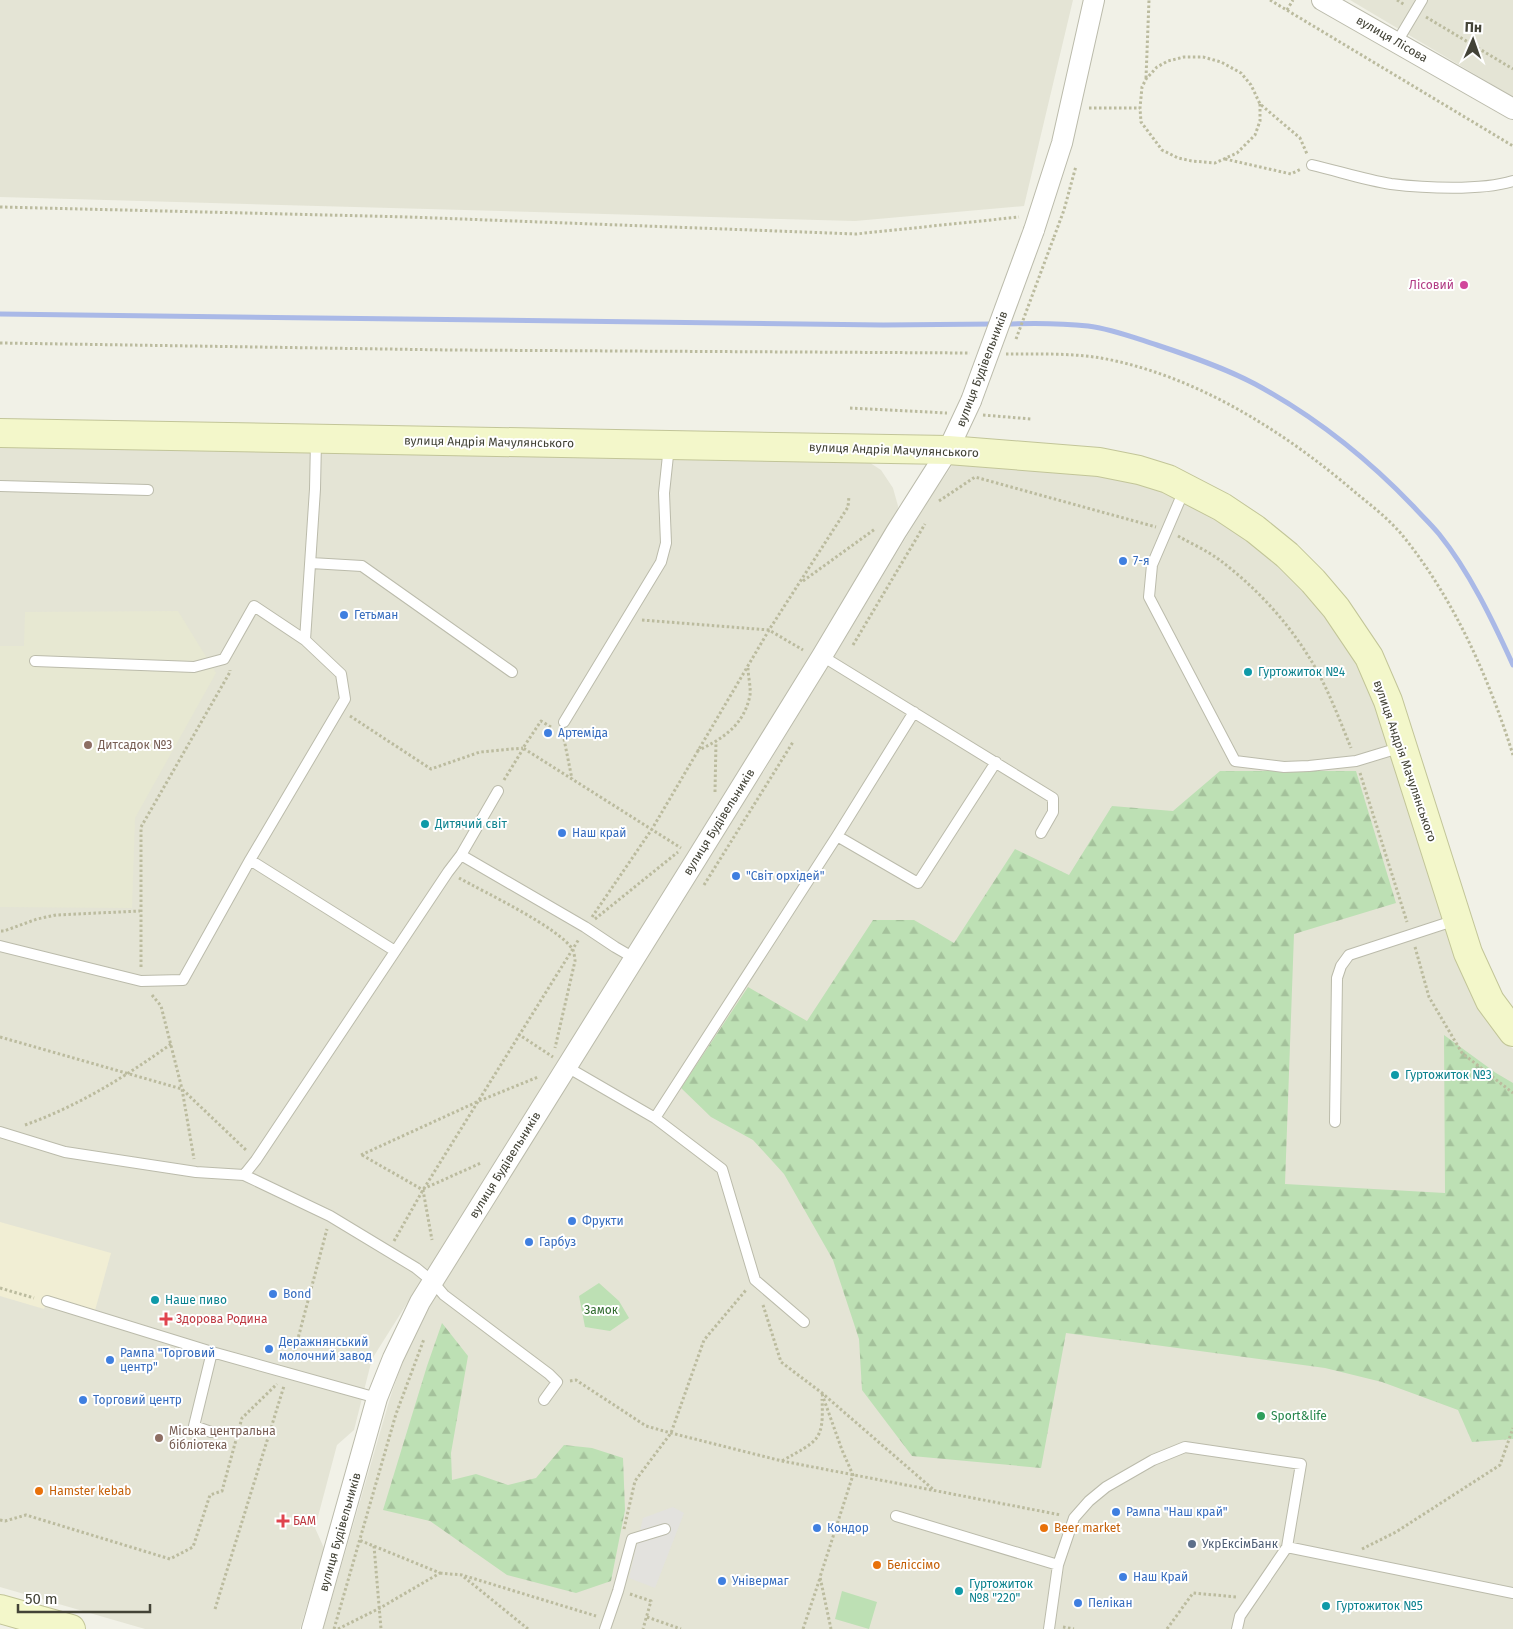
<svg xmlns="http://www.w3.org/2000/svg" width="1513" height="1629" font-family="'Fira Sans',sans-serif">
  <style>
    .residential { fill: #e4e4d5 }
    .commercial { fill: #f1eed4 }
    .education { fill: #e7e8d2 }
    .forest { fill: url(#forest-firs) }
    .green { fill: #bde0b4 }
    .parking { fill: #e3e2de }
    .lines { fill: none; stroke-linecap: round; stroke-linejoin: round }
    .stream { stroke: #aab9e7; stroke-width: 5 }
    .lane-casing { stroke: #bbbbab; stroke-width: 12 }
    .street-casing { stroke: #bbbbab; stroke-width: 22 }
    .secondary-casing { stroke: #c2c598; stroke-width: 30 }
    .path { stroke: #bbbb9e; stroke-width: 3; stroke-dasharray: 2.5 2.5; stroke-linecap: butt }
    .lane { stroke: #fff; stroke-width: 10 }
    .street { stroke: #fff; stroke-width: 20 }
    .secondary { stroke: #f3f7ca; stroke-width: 28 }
    .street-bridge-casing { stroke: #bbbbab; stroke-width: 22; stroke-linecap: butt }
    .path-bridge { stroke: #bbbb9e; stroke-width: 3; stroke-dasharray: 2.5 2.5; stroke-linecap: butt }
    .street-bridge { stroke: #fff; stroke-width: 20 }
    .hotel-dot { fill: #d1479c; stroke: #fff; stroke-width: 2 }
    .shop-dot { fill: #3f7fe0; stroke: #fff; stroke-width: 2 }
    .culture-dot { fill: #0f9aa8; stroke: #fff; stroke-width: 2 }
    .education-dot { fill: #8d6e63; stroke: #fff; stroke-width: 2 }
    .health-dot { fill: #e0444e; stroke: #fff; stroke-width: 2 }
    .leisure-dot { fill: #2e9e5b; stroke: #fff; stroke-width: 2 }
    .food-dot { fill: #e8710a; stroke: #fff; stroke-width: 2 }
    .service-dot { fill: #5c6f8a; stroke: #fff; stroke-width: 2 }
    .labels { text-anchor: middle; stroke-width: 4; stroke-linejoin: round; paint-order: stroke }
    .street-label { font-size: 12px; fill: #434337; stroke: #fff }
    .hotel-label { font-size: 12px; fill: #b23c85; stroke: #fff; text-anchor: end }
    .shop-label { font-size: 12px; fill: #366cbe; stroke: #fff; text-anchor: start }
    .culture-label { font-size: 12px; fill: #0d838f; stroke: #fff; text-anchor: start }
    .education-label { font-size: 12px; fill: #785e54; stroke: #fff; text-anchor: start }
    .park-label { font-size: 12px; fill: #336d31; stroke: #fff }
    .health-label { font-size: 12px; fill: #be3a42; stroke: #fff; text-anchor: start }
    .leisure-label { font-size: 12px; fill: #27864d; stroke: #fff; text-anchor: start }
    .food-label { font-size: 12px; fill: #c56008; stroke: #fff; text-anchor: start }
    .service-label { font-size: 12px; fill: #4e5e75; stroke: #fff; text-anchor: start }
  </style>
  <defs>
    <pattern id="forest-firs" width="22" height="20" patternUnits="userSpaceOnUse" patternTransform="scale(1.25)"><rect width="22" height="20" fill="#bde0b4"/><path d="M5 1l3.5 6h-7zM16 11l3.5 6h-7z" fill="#a4c19b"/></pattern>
  </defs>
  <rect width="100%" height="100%" fill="#f1f1e7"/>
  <path class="residential" d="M0 0H1073L1024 206 855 221 0 197Z
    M1350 0H1513V97Z
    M0 442 861 457 881 470 893 488 898 506 897 517 604 990 372 1359 354 1430 337 1445 315 1528 324 1548 300 1629H145L0 1587Z
    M955 461 1105 473 1160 485 1207 507 1309 588 1367 676 1481 1008 1494 1030 1513 1049V1629H323L390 1398 407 1348 458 1256 764 771 930 498Z"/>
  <path class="commercial" d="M0 1222 111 1253 94 1314 47 1302 44 1309 0 1296Z"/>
  <path class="education" d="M178 611 216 673 135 818 132 908 0 907V646H24L25 612Z"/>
  <path class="forest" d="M1220 771H1356L1396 903 1294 934 1285 1184 1445 1193 1444 1035 1496 1073 1513 1083V1439L1472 1442 1458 1410 1382 1382 1325 1368 1066 1333 1041 1468 912 1456 862 1390 859 1339 833 1260 784 1174 753 1140 711 1117 681 1088 748 987 807 1021 873 920H914L954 943 1015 849 1069 875 1112 806 1173 811Z
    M442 1323 468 1356 451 1453 452 1480 476 1474 508 1485 536 1478 564 1445 592 1448 623 1458 625 1510 611 1581 576 1593 507 1575 430 1521 383 1510 427 1366Z"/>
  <path class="green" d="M599 1283 619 1301 629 1318 610 1331 585 1327 579 1296Z
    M842 1591 877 1602 869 1629 835 1619Z"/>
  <path class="parking" d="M673 1507 684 1513 655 1588 629 1578 643 1518Z"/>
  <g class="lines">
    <path class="stream" d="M0 314 883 325 994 324
      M1005 324C1033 323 1061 323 1088 326 1112 329 1135 338 1157 345 1190 356 1225 368 1255 384 1314 416 1367 458 1413 506 1421 515 1431 524 1439 534 1469 571 1493 621 1513 665"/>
    <g class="lane-casing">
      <path id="lane" d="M1397 42 1422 0
        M1312 165C1338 171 1365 180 1391 184 1424 188 1481 191 1513 181
        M0 486 148 490
        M1185 488 1152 565 1149 597 1235 761 1284 767 1309 766 1356 761 1402 747
        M311 563 362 566 512 672
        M822 656 1053 798V812L1041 833
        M35 661 194 667 224 659 254 606 305 640 315 489 316 440
        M564 722 661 562 666 543 664 493 669 446
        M837 836 918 883 996 762
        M461 855 498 791
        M250 860 395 951
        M0 946 141 981 183 980 250 860 345 699 341 674 305 640
        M567 1067 655 1118 722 1169 755 1280 804 1322
        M655 1118 837 836 914 712
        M1335 1122 1337 978 1341 966 1349 955 1456 920
        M0 1132 65 1152 196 1172 244 1175 330 1216 416 1268 432 1281 444 1295 549 1374 557 1382 544 1400
        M244 1175 256 1160 448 872 461 855 585 927 615 947 634 958
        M47 1301 212 1352 377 1398
        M211 1432 194 1426 212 1352
        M896 1516 1058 1565
        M1287 1547 1513 1593
        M605 1629 618 1591 632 1539 665 1529
        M1049 1629 1058 1565 1074 1518 1089 1501 1106 1487 1153 1460 1185 1447 1301 1464 1287 1547 1240 1616 1237 1629"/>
    </g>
    <g class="street-casing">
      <path id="street" d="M1322 0 1513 109
        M1034 230 1062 143 1094 0
        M312 1629 377 1398 393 1358 420 1302 697 858 822 656 896 532 948 450 971 401"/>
    </g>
    <g class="secondary-casing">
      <path id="secondary" d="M0 433 948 450 1099 462 1139 470 1168 479 1222 507 1255 529 1287 555 1313 581 1336 608 1369 657 1388 701 1468 953 1490 1001 1513 1032
        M0 1609 71 1629"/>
    </g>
    <path class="path" d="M1270 0 1513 146
      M1397 0 1405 5
      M1287 10 1293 0
      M1426 17 1513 69
      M1146 78 1149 0
      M1260 104V121L1255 135 1237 153 1215 163 1192 161 1178 158 1162 150 1141 122 1140 108 1142 87 1146 79 1157 67 1168 61 1184 57H1203L1221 62 1241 73 1251 85 1260 104 1300 138 1307 154
      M1089 108H1140
      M1225 159 1291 174 1301 169
      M0 207 409 217 856 234 1019 217
      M1054 237 1064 210 1076 166
      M0 343 449 350 970 353
      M1006 354C1037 354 1070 353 1101 358 1195 375 1284 431 1356 493 1372 506 1390 520 1403 536 1454 599 1489 678 1513 755
      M850 408 947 413
      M983 415 1031 419
      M939 501 975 477 1156 527
      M1178 536C1192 544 1208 551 1221 561 1254 586 1285 619 1307 654 1326 683 1338 716 1351 748
      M803 581 875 529
      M642 620 769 630 803 650
      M853 645 925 524
      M350 716 431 769 480 752 523 748
      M551 727 541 721 523 748 681 848
      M563 734 572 779
      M697 751C722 739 744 726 750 695 751 687 748 676 748 667
      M1360 773 1407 922
      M504 780 523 749
      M715 792 716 741
      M459 878C484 892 560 928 573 950 574 953 575 958 575 961L555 1048
      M704 885 793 742
      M592 917 652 829 769 630 848 507 849 496
      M595 919 678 852
      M1 931H4L37 919 56 915 140 911
      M1415 947 1429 997 1462 1053 1513 1093
      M141 967V827L230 672V670
      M152 995 161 1006 182 1089 194 1159
      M518 1034 553 1057
      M0 1037 182 1089 247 1151
      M25 1125C78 1106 125 1077 171 1044
      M361 1155 479 1101 538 1077
      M362 1155 423 1190 432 1240
      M423 1189 481 1163
      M394 1241 423 1190 579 939
      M0 1288 34 1298
      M763 1305 781 1362 822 1393 935 1491
      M292 1361 327 1229
      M570 1381 576 1380 646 1426 671 1433 782 1461 1061 1515
      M822 1394 842 1450 853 1475 820 1577 831 1629
      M782 1461C818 1440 824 1442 822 1399
      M0 1520 5 1521 26 1515 170 1559 193 1547 210 1495 222 1491 242 1418 277 1384
      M624 1529 635 1481 671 1433 704 1340 746 1290
      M374 1546 381 1629
      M1362 1549 1396 1532 1500 1465 1513 1428
      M440 1573 462 1575 596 1616
      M464 1577 528 1629
      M630 1594 651 1601 643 1629
      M215 1609 284 1386
      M647 1617 681 1629
      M1063 1627 1074 1629
      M334 1629 396 1414 424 1339
      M338 1629 380 1608 440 1573 359 1540
      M803 1629 820 1578
      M1167 1629 1193 1593 1237 1597"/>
    <use href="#lane" class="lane"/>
    <use href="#street" class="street"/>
    <use href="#secondary" class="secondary"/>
    <g class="street-bridge-casing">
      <path id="street-bridge" d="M971 401 1034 230"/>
    </g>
    <path class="path-bridge" d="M1016 339 1054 237"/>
    <use href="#street-bridge" class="street-bridge"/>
  </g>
  <circle class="hotel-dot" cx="1464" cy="285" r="5"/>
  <g class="shop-dot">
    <circle cx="1123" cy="561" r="5"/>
    <circle cx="344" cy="615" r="5"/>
    <circle cx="548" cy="733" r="5"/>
    <circle cx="562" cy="833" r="5"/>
    <circle cx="736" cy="876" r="5"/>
    <circle cx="572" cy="1221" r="5"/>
    <circle cx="529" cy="1242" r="5"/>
    <circle cx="273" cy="1294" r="5"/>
    <circle cx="269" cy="1349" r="5"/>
    <circle cx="110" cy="1360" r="5"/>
    <circle cx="83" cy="1400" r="5"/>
    <circle cx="1116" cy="1512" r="5"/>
    <circle cx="817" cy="1528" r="5"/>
    <circle cx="1123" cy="1577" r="5"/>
    <circle cx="722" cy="1581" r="5"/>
    <circle cx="1078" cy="1603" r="5"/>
  </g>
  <g class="culture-dot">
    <circle cx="1248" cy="672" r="5"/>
    <circle cx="425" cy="824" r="5"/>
    <circle cx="1395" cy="1075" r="5"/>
    <circle cx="155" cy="1300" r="5"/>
    <circle cx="959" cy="1591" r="5"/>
    <circle cx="1326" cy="1606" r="5"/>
  </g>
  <g class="education-dot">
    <circle cx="88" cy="745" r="5"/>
    <circle cx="159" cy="1438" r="5"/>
  </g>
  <g class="health-dot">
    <path d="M163.5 1311.5h5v5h5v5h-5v5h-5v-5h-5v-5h5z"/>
    <path d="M280.5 1513.5h5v5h5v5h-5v5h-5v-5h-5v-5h5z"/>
  </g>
  <circle class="leisure-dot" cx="1261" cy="1416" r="5"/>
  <g class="food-dot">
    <circle cx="39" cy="1491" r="5"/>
    <circle cx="1044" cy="1528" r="5"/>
    <circle cx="877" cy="1565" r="5"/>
  </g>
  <circle class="service-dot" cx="1192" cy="1544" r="5"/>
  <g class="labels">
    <g class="street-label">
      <text transform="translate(1392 39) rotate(30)" y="4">вулиця Лісова</text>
      <text transform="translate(982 369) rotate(-69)" y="4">вулиця Будівельників</text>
      <text transform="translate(489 442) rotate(1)" y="4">вулиця Андрія Мачулянського</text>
      <text transform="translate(894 450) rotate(2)" y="4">вулиця Андрія Мачулянського</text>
      <text transform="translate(1405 761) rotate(71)" y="4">вулиця Андрія Мачулянського</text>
      <text transform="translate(719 822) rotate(-58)" y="4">вулиця Будівельників</text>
      <text transform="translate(505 1165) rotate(-58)" y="4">вулиця Будівельників</text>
      <text transform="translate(340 1532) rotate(-74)" y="4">вулиця Будівельників</text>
    </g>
    <g class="hotel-label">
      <text x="1454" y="289">Лісовий</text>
    </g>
    <g class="shop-label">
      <text x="1133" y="565">7-я</text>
      <text x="354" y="619">Гетьман</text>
      <text x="558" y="737">Артеміда</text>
      <text x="572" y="837">Наш край</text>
      <text x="746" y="880">"Світ орхідей"</text>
      <text x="582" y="1225">Фрукти</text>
      <text x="539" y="1246">Гарбуз</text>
      <text x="283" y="1298">Bond</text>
      <text x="279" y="1346">Деражнянський<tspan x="279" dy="14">молочний завод</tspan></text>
      <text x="120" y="1357">Рампа "Торговий<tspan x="120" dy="14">центр"</tspan></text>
      <text x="93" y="1404">Торговий центр</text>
      <text x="1126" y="1516">Рампа "Наш край"</text>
      <text x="827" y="1532">Кондор</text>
      <text x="1133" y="1581">Наш Край</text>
      <text x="732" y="1585">Універмаг</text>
      <text x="1088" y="1607">Пелікан</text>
    </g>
    <g class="culture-label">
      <text x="1258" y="676">Гуртожиток №4</text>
      <text x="435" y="828">Дитячий світ</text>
      <text x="1405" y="1079">Гуртожиток №3</text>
      <text x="165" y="1304">Наше пиво</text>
      <text x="969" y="1588">Гуртожиток<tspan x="969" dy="14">№8 "220"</tspan></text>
      <text x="1336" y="1610">Гуртожиток №5</text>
    </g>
    <g class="education-label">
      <text x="98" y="749">Дитсадок №3</text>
      <text x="169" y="1435">Міська центральна<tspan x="169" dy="14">бібліотека</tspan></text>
    </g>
    <g class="park-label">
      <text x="601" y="1314">Замок</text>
    </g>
    <g class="health-label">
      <text x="176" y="1323">Здорова Родина</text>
      <text x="293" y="1525">БАМ</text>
    </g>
    <g class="leisure-label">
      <text x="1271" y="1420">Sport&amp;life</text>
    </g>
    <g class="food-label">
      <text x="49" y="1495">Hamster kebab</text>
      <text x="1054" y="1532">Beer market</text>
      <text x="887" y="1569">Беліссімо</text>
    </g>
    <g class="service-label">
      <text x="1202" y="1548">УкрЕксімБанк</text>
    </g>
  </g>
  <g transform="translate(1473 40) rotate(2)" stroke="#ffffff" stroke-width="4" paint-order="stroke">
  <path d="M0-4L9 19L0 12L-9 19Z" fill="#434337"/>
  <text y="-8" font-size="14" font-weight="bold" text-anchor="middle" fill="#434337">Пн</text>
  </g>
  <path d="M18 1604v8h132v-8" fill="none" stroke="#434337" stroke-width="2.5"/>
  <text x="25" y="1604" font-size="15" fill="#434337" stroke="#ffffff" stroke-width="4" paint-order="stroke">50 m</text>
</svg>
